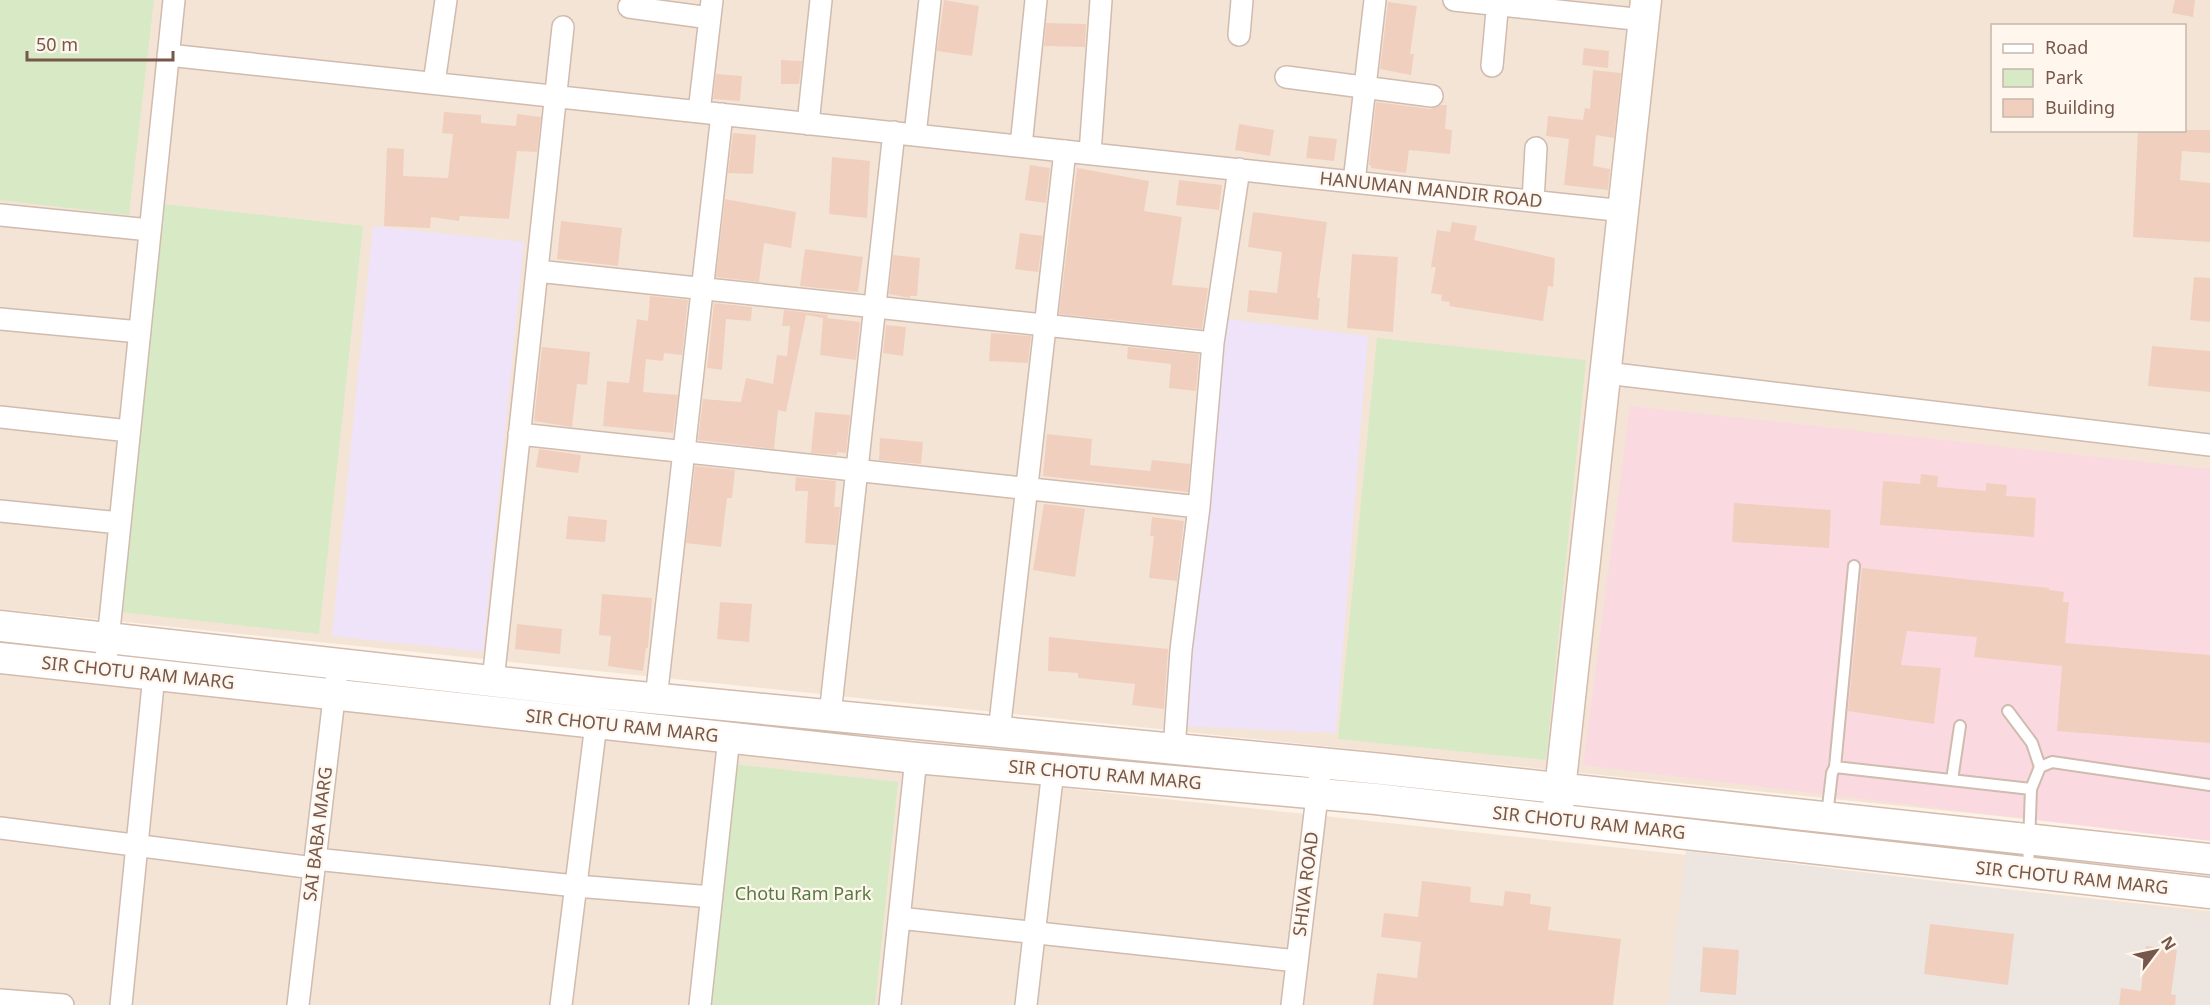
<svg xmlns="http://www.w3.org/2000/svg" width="2210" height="1005" font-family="'Noto Sans',sans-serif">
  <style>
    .residential { fill: #f4e4d5; fill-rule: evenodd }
    .industrial { fill: #ede5e0 }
    .education { fill: #efe3f9 }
    .medical { fill: #fadae0 }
    .green { fill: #d7eac5 }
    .building { fill: #f1cfbf }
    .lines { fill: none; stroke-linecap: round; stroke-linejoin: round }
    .lane-casing { stroke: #d0bbaf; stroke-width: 14 }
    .street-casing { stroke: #d0bbaf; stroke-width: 24 }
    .secondary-casing { stroke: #d3bbad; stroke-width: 33 }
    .lane { stroke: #fff; stroke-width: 10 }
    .street { stroke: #fff; stroke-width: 21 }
    .secondary { stroke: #fff; stroke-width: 30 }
    .labels { text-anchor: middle; stroke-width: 4.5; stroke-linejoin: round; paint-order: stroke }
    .street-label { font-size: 18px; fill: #76574b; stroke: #fff7ed }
    .park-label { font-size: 18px; fill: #587b43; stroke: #fff7ed }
  </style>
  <rect width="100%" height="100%" fill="#fcf2e7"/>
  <path class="residential" d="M0 0H2210V838L0 609ZM1992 26H2184V130H1992Z
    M0 674 2210 911V1005H0Z"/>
  <path class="industrial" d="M1686 851 2210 914V1005H1668Z"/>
  <path class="education" d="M373 226 524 242 483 652 332 636Z
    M1227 319 1368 336 1336 733 1182 726Z"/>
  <path class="medical" d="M1630 406 2210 469V841L1583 765Z"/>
  <path class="green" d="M0 0H154L129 215 0 200Z
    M163 204 363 226 319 634 120 612Z
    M1377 338 1586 360 1546 760 1338 739Z
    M733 764 898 782 875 1005H708Z"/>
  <path class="building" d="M944 0 979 6 972 56 937 51Z
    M2175 0H2195L2193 17 2172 13Z
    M1388 2 1417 6 1410 54H1414L1411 75 1380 69Z
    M1046 23 1086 24 1085 47 1044 46Z
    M1584 48 1609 51 1608 68 1582 65Z
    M781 60 802 61 799 84H781Z
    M1593 70 1621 73 1614 138 1596 135 1593 166 1610 169 1608 190 1564 185 1569 139 1546 136 1548 116 1583 120 1585 108 1590 109Z
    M716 74 742 76 740 101 713 99Z
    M1376 102 1430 109 1441 105H1447L1445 129 1452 130 1450 154 1409 150 1406 173 1371 168V165H1369Z
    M444 112 481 115V123L516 126 517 114 541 117 537 152 517 151 509 219 460 216 459 221 431 217 430 228 384 226 387 148 404 149 403 176 448 178 453 134 442 133Z
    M1239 124 1274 130 1270 156 1235 150Z
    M2138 130H2210V153L2182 151 2180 180 2210 183V242L2133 237Z
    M733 133 756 135 753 174 728 173Z
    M1309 136 1337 139 1334 161 1306 158Z
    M832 157 870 161 867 218 829 214Z
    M1030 165 1050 168 1046 203 1025 200Z
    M1077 168 1149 181 1144 211 1182 217 1172 285 1208 288 1202 329 1059 314Z
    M1179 180 1222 185 1219 210 1176 205Z
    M725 199 796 212 791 248 764 243 759 282 716 277Z
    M1253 212 1327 222 1317 298H1320L1318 320 1247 312 1249 290 1277 293 1282 252 1248 247Z
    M561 221 622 228 618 266 557 259Z
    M1452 222 1477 226 1474 240 1555 258 1553 287 1548 286 1543 321 1449 306 1450 302 1441 301 1442 295 1431 293 1436 267H1431L1437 230 1450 232Z
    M1020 233 1043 236 1038 272 1015 269Z
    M805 249 863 257 858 292 800 286Z
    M1352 254 1398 257 1393 332 1347 328Z
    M893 255 920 258 917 296H910V298L889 294Z
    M2194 277 2210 278V322L2190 320Z
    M650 296 688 300 682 355 664 353 663 361 646 359 643 392 678 395 673 433 603 426 607 381 629 383 637 319 648 321Z
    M714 303 752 307 751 321 726 319 722 370 707 368Z
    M784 310 828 315 827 318 860 322 856 360 820 355 823 318 806 315 786 412 778 410 774 449 698 440 703 399 741 402 746 378 773 384 777 355 787 356 790 326H782Z
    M886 325 906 327 903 356 883 353Z
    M991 333 1031 336 1028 363 989 361Z
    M2152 346 2210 351V392L2148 386Z
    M542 347 590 352 587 385 577 384 572 427 534 421Z
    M1128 347 1199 354 1196 391 1169 388 1171 364 1127 359Z
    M815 412 850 415 846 453 837 452V455L811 453Z
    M1047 434 1092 439 1090 465 1150 471 1152 460 1190 464 1188 492 1043 476Z
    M880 438 923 442 921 464 879 460Z
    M539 449 581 455 578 473 536 467Z
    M695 466 735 470 732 498H727L721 547 686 543Z
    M1921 474 1938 476 1937 487 1986 491V483L2007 485 2006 496 2036 498 2034 537 1880 525 1883 481 1920 484Z
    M796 477 836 481 834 507H840L836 545 805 543 808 491H795Z
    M1734 503 1831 510 1829 548 1732 542Z
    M1044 504 1085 509 1075 577 1033 570Z
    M568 516 607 520 605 542 566 539Z
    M1152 517 1184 521 1177 581 1149 578 1154 536H1150Z
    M1862 568 2049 588V590L2064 592 2063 602H2069L2065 643 2210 655V743L2057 731 2062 666 1974 657 1977 637 1907 631 1901 665 1941 668 1934 724 1848 711Z
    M602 594 652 598 648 648H646L643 671 608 666 611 636 599 635Z
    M720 602 752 604 749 642 717 639Z
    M517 624 562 629 560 654 515 649Z
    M1049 637 1168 649 1164 709 1132 705 1135 684 1078 678V673L1048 671Z
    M1422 881 1471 887 1470 902 1503 906 1505 891 1531 894 1530 904 1551 907 1548 930 1621 939 1613 1005H1373L1377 973 1417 978 1421 942 1381 937 1384 913 1418 917Z
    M1930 924 2014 934 2008 985 1924 974Z
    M2146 946 2177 950 2171 994 2176 995 2175 1005H2119L2121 988 2141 991Z
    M1703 947 1739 950 1736 995 1700 992Z"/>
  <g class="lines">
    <g class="lane-casing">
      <path id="lane" d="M2008 711 2032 743 2040 767
        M1835 767 1854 566
        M1952 780 1960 726
        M1827 815 1832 773 1835 767 2031 789
        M2028 871 2031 789 2040 767 2052 762 2210 785"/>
    </g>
    <g class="street-casing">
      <path id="street" d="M1454 0 1644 20
        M629 7 710 18
        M1239 35 1242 0
        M168 55 1624 211
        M1492 66 1498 0
        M1286 77 1432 96
        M434 83 446 0
        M699 112 712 0
        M808 124 821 0
        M915 135 930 0
        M1021 146 1036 0
        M1090 153 1101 0
        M1354 182 1375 0
        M1533 201 1536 148
        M0 215 150 230
        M537 271 1213 343
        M0 319 140 332
        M1606 373 2210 445
        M0 417 129 431
        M519 434 1199 507
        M0 511 120 523
        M105 669 174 0
        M493 681 563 27
        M656 699 722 114
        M830 715 894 132
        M999 732 1065 151
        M1174 750 1181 650 1199 507 1213 343 1239 169
        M0 828 314 868
        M315 859 576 886 712 897
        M899 918 1297 961
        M0 1000 63 1005
        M121 1005 154 675
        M298 1005 336 681
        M561 1005 596 724
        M700 1005 729 737
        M890 1005 916 758
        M1026 1005 1053 770
        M1292 1005 1321 763"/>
    </g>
    <g class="secondary-casing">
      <path id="secondary" d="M0 626 599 693 1382 769 2210 859
        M0 658 916 758 1376 799 2210 893
        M1558 808 1646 0"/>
    </g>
    <use href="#lane" class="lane"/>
    <use href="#street" class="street"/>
    <use href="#secondary" class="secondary"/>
  </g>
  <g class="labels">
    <g class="street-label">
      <text transform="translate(1431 190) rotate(6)" y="6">HANUMAN MANDIR ROAD</text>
      <text transform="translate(138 673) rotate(6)" y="6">SIR CHOTU RAM MARG</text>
      <text transform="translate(622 726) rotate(6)" y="6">SIR CHOTU RAM MARG</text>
      <text transform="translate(1105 775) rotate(5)" y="6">SIR CHOTU RAM MARG</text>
      <text transform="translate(1589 823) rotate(6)" y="6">SIR CHOTU RAM MARG</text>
      <text transform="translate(318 834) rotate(-83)" y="6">SAI BABA MARG</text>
      <text transform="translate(2072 878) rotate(6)" y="6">SIR CHOTU RAM MARG</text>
      <text transform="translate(1306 884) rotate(-83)" y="6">SHIVA ROAD</text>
    </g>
    <g class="park-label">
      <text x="803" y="900">Chotu Ram Park</text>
    </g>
  </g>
  <rect x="1991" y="24" width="195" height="108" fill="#fff7ed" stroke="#c8b7ac" stroke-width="1.5"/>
  <rect x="2003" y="44" width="30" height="9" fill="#ffffff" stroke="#c8b7ac" stroke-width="1.5"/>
  <text x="2045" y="54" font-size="18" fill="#76574b">Road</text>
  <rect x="2003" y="69" width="30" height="18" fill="#d7eac5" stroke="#c8b7ac" stroke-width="1.5"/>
  <text x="2045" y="84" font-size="18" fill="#76574b">Park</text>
  <rect x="2003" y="99" width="30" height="18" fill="#f1cfbf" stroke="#c8b7ac" stroke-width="1.5"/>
  <text x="2045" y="114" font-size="18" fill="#76574b">Building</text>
  <g transform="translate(2156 951) rotate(58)" stroke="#fff7ed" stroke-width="4.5" paint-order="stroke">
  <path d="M0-4.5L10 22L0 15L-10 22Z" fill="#76574b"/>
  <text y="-9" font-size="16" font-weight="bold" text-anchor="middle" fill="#76574b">N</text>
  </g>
  <path d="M27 51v9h146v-9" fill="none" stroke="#76574b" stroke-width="3"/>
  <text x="36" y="51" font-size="18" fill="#76574b" stroke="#fff7ed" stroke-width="4.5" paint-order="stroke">50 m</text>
</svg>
